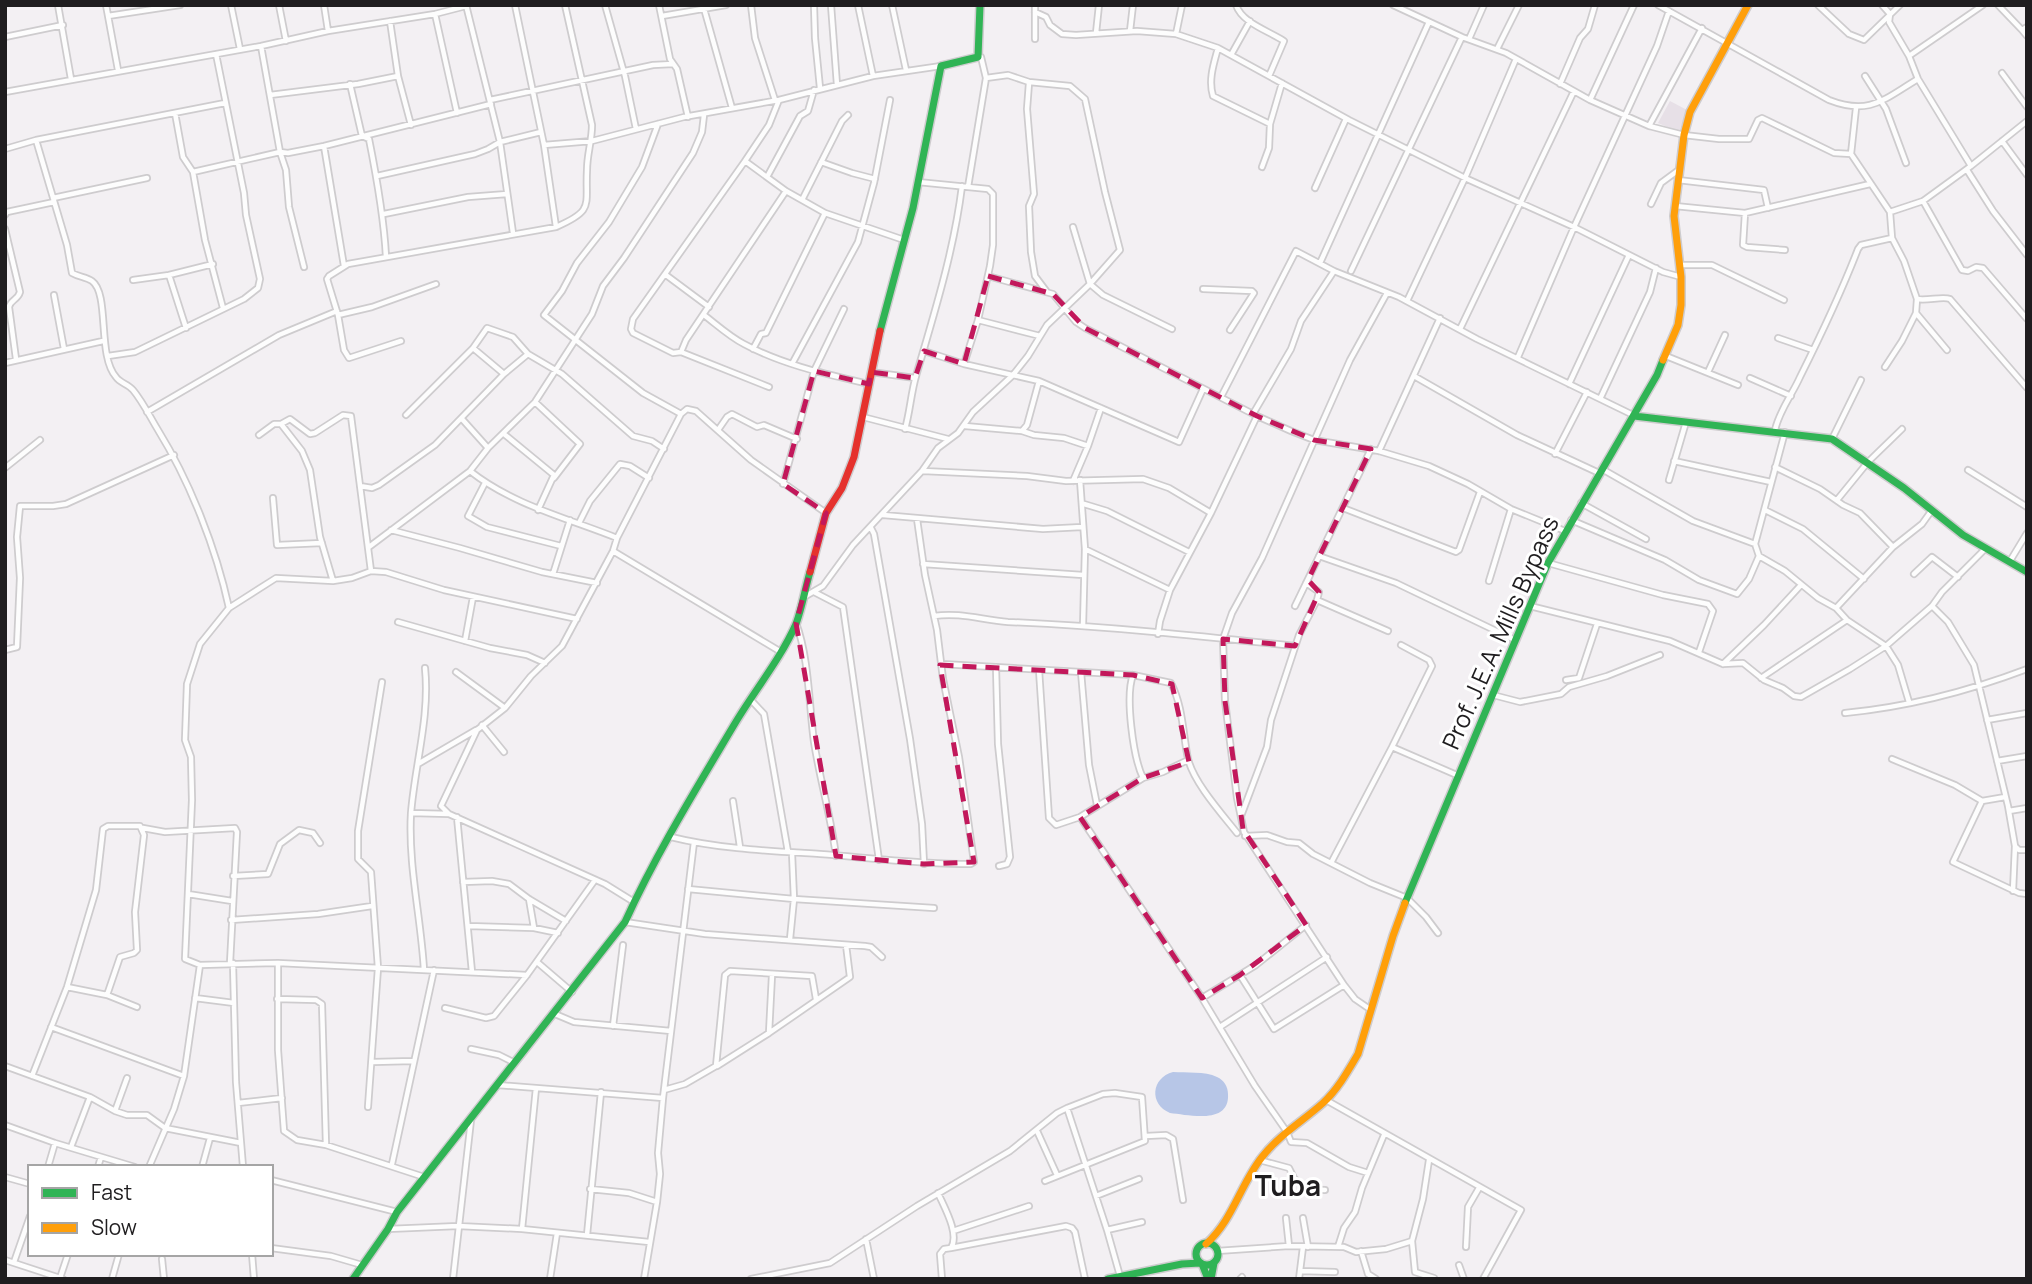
<svg xmlns="http://www.w3.org/2000/svg" width="2032" height="1284" font-family="Manrope,sans-serif">
  <style>
    .built { fill: #e7e0e7 }
    .water { fill: #b7c6e7 }
    .lines { fill: none; stroke-linecap: round; stroke-linejoin: round }
    .street-casing { stroke: #ceccce; stroke-width: 8 }
    .fast-casing { stroke: #ceccce; stroke-width: 10 }
    .slow-casing { stroke: #ceccce; stroke-width: 10 }
    .jam-casing { stroke: #ceccce; stroke-width: 10 }
    .street { stroke: #fdfdfd; stroke-width: 4.5 }
    .fast { stroke: #30b455; stroke-width: 7 }
    .slow { stroke: #ff9f0a; stroke-width: 7 }
    .jam { stroke: #e5322d; stroke-width: 7 }
    .marked { fill: none; stroke: #c2185b; stroke-width: 5; stroke-dasharray: 14 9; stroke-linejoin: round }
    .labels { text-anchor: middle; stroke-width: 6; stroke-linejoin: round; paint-order: stroke }
    .street-label { font-size: 24px; fill: #1f1d1f; stroke: #fff }
    .quarter-label { font-size: 28px; font-weight: bold; fill: #1f1d1f; stroke: #fff }
  </style>
  <rect width="100%" height="100%" fill="#f3f0f3"/>
  <path class="built" d="M1670 101 1687 110 1679 132 1658 123Z"/>
  <path class="water" d="M1173 1072C1186 1073 1205 1071 1217 1077 1224 1080 1228 1087 1228 1094 1230 1125 1189 1115 1170 1113 1149 1104 1151 1078 1173 1072Z"/>
  <g class="lines">
    <g class="street-casing">
      <path id="street" d="M58 5 71 79
        M106 5 118 70
        M231 5 240 49
        M279 5 286 41
        M324 5 328 31
        M466 5 500 142 513 233
        M515 5 544 145 556 227
        M605 5 625 76 636 129
        M659 5 670 59 677 69 688 117
        M703 5 732 108
        M751 5 755 38 775 100
        M814 5 815 38 820 88
        M831 5 837 85
        M858 5 873 76
        M892 5 906 70
        M1035 5V39
        M1236 5C1242 23 1269 31 1284 41L1269 76
        M1393 5 1462 37 1506 53 1590 100 1649 126 1684 135 1719 139H1749L1758 120 1762 118 1834 153 1851 154
        M1658 5 1829 100C1870 116 1884 99 1918 79
        M1818 5 1849 34 1864 40 1900 5
        M1882 5 1890 14 1889 22 1909 56 1918 79 1971 166
        M1998 5 2022 30 2027 27
        M1035 12 1046 17 1050 25 1062 34 1076 35 1137 31 1176 34 1218 48 1349 120 1465 178 1574 227 1663 272 1681 277
        M435 14 457 113
        M108 16 180 5
        M662 16 726 5
        M390 21 398 76 411 125
        M2022 30 2027 36
        M1130 31 1133 5
        M1096 33 1099 5
        M1176 34 1182 5
        M5 37 63 25
        M1469 39 1484 5
        M261 46 280 152 286 170 289 207 304 267
        M1218 48C1214 63 1208 80 1213 96L1270 124
        M1497 49 1519 5
        M1231 55 1250 21
        M1909 56 1983 5
        M2002 73 2027 107
        M1865 76 1886 109 1906 163
        M1029 83 1027 109 1034 194 1029 206 1031 252 1035 276 1047 292
        M350 84 362 136 369 139C377 179 384 217 386 257
        M1560 84 1580 38 1588 29 1595 5
        M5 92 261 46 328 31 435 14 466 6
        M270 95 358 84 398 76
        M490 100 653 65 673 64
        M779 100 769 125 745 161 786 191 825 213 904 240
        M1590 100 1634 5
        M1856 108 1851 154 1890 212 1892 238 1904 261 1917 299 1916 313 1902 341 1885 367
        M175 113 183 157 193 172 205 240 223 308
        M658 124 642 167 609 222 577 263 562 291 544 315 643 393 681 414
        M1649 126 1702 28
        M36 140 67 245 72 273C79 277 86 277 92 281 110 294 97 356 116 377 120 383 128 384 133 390 143 402 150 417 158 430 190 482 216 548 229 608
        M2002 141 2027 175
        M544 145 592 141 684 117 779 100 873 76 941 66
        M324 146 344 266
        M5 149 36 140 225 103
        M745 161 633 319 631 329 633 333 673 353 681 352 686 340 786 191
        M821 162 852 173 875 179
        M1262 167 1269 148 1270 124 1282 83
        M1967 170 1993 211 2027 255
        M193 172 280 152 288 153 324 146 491 104
        M377 176 475 154 488 149 500 142 541 132
        M767 177 800 116 808 111 814 90
        M1678 180 1764 190 1768 208
        M918 182 988 189 993 194V245L990 266 978 320 964 364
        M968 187 986 78 981 57H978
        M1315 188 1346 119
        M53 198 147 178
        M802 200 842 121 848 115
        M1923 201 1962 270 1968 271 1976 267 1983 268 2027 319
        M1651 204 1661 183 1680 169
        M1675 206 1745 213 1870 184
        M1890 212 1923 201 1971 166 2027 121
        M1745 213 1743 245 1747 247 1785 250
        M384 214 468 197 507 194
        M5 215 7 212 54 202
        M1073 227 1090 284 1103 295 1172 329
        M5 229 20 292C18 300 10 300 9 307L16 359
        M1320 263 1429 22
        M1680 265H1712L1784 300
        M1351 271 1462 37
        M169 275 186 328
        M666 275 709 307
        M988 276 1053 294 1076 322 1085 328 1257 416 1291 431 1314 440 1379 451 1429 466 1468 484 1511 509 1565 531
        M133 280 169 275 213 264
        M1203 289 1252 291 1254 293 1230 330
        M54 295 64 349
        M1917 299C1927 301 1943 296 1950 299L2027 388
        M1407 301 1465 178 1516 59
        M1916 313 1947 350
        M338 315 372 307 436 284
        M704 315C717 325 730 337 744 344 783 365 826 374 869 384
        M978 320 1040 336
        M1460 329 1574 91
        M1778 338 1813 350
        M401 341 349 358 344 350 338 315 327 279 329 276 348 264 556 227C595 210 585 206 587 170 587 154 592 141 592 125L565 5
        M473 348 504 374
        M753 349 761 334 766 333 825 213
        M924 351 964 364 1039 381 1027 425 1022 431 965 426
        M681 352 769 387
        M108 356 135 352 244 299 258 288 260 279 246 215 244 193 216 54
        M1666 356 1738 385
        M1518 357 1574 227 1657 46 1669 11
        M5 363 103 341
        M792 364 858 242 874 183 890 100
        M871 372 915 378
        M1708 372 1725 335
        M1414 376 1517 435 1599 473
        M1750 378 1791 396
        M1039 381 1179 442 1203 389
        M1569 384 1629 255
        M1221 397 1296 251 1334 271 1399 297 1477 339 1633 415
        M1600 399 1650 292 1656 268
        M535 402 580 444 554 478
        M147 412 279 335 337 311
        M1253 414 1291 349 1301 321 1334 271
        M406 415 473 348 487 328 513 337 528 354 562 374 633 436 652 441 664 449
        M863 417 948 439
        M462 419 488 448
        M281 424 290 419 310 434 315 433 343 415 351 416 371 571
        M905 429C910 412 911 393 916 376 934 314 954 251 962 186
        M718 430 727 417 732 414 757 427 764 425 797 439
        M1775 430C1779 411 1792 395 1800 377 1821 335 1841 293 1858 249L1861 245 1892 238
        M1022 431 1034 435 1064 438 1088 446
        M504 434 554 475 538 510
        M259 435 274 424H281L302 451 310 470 320 537 333 581
        M1832 439 1861 380
        M1379 451 1440 318
        M1555 454 1587 392
        M1674 461 1771 482
        M1775 467 1820 489 1843 505 1860 513 1893 547
        M5 468 40 440
        M1602 469 1693 521 1755 544
        M1968 470 2027 507
        M470 471C513 505 567 518 617 538
        M923 471 1027 476 1066 481 1143 479 1169 488 1211 513
        M1080 480 1085 549 1083 626
        M1669 480 1686 422
        M1073 481 1088 446 1101 408
        M485 483 468 516 487 527 561 546
        M783 484 814 371 844 309
        M360 486 372 488 379 485 435 445 504 374 528 354
        M273 498 277 545 322 543
        M1837 500 1868 462 1902 429
        M1581 503 1646 539
        M1084 504 1107 511 1189 552
        M1343 508 1456 552 1459 550 1480 492
        M1765 510 1803 529 1864 579
        M883 515 1043 529 1082 527
        M1571 520 1665 560 1699 580 1737 594 1749 579 1759 556 1755 544 1785 432
        M579 523 590 501 620 464 630 466 649 478
        M871 528 874 534 910 739 922 824 924 864
        M391 530 460 548 542 572 597 583
        M369 547 470 471 488 448 535 402 592 314 603 286 624 258 693 153 702 132 704 115
        M1085 549 1170 590
        M613 551 781 652
        M1319 556 1396 583 1515 640
        M1759 556 1785 571 1818 598 1836 608 1847 620 1886 646 1898 665 1909 702
        M2010 561 2027 533
        M1548 563 1663 595 1708 604 1713 611 1699 652
        M923 564 1083 575
        M553 574 570 520
        M1914 574 1932 557 1958 577
        M1489 581 1511 509
        M814 592 843 607 879 860
        M804 597 823 586 853 545 922 471 938 448 958 433 973 412 1013 375 1028 356 1047 325 1090 284 1120 250 1105 192 1085 99 1070 86 1029 82 1008 75 986 78
        M1317 600 1388 631
        M1295 606 1371 449
        M1530 606 1670 641 1723 664 1743 663 1764 680 1783 688 1794 696 1801 697 1850 669 1886 646 1932 606 1942 592 1986 548
        M1932 606 1948 622 1974 665 2008 806 2015 846 2019 850H2027
        M1836 608 1893 547 1922 524 1932 510
        M934 616C960 612 982 620 1008 622 1104 626 1200 636 1295 646
        M398 622 490 648 527 655 545 663
        M796 623C809 657 809 706 814 742 820 780 831 817 836 856
        M1158 634 1160 621 1170 590 1211 513 1257 416
        M465 641 473 597
        M5 650 17 647 20 578 17 537 20 506H53L66 504 174 455
        M942 664 1133 675 1171 683C1183 706 1183 735 1188 759 1194 783 1222 814 1237 833
        M1723 664 1764 625 1801 585
        M996 667 998 744 1010 857 1007 864 999 866
        M1039 670 1049 818 1056 825 1080 817 1143 778 1163 772 1188 760
        M456 672 505 708
        M1081 672 1089 765 1097 805
        M1133 675C1125 696 1133 757 1143 778
        M1761 678 1847 620
        M1566 680 1579 678 1597 624
        M1493 695 1520 702 1561 694 1569 687 1607 676 1660 655
        M750 699 764 714 788 852
        M1845 713C1907 707 1969 691 2027 669
        M1987 720 2027 713
        M482 725 504 752
        M1392 747 1459 776
        M1892 759 1955 785 1982 801
        M1997 761 2027 756
        M418 764 476 730
        M2005 797 1982 801 1953 862 2019 893 2027 894
        M733 801 740 847
        M2009 811 2027 808
        M411 813 449 814
        M1241 816 1267 747 1271 720 1299 635 1317 600 1319 592 1306 583
        M457 817 472 972
        M1080 817 1202 998 1255 1086 1287 1132 1291 1142 1307 1143 1349 1167 1368 1173
        M143 828 165 832 235 828 237 832 230 963
        M1245 836 1267 835 1287 842 1299 843 1313 854 1370 883 1407 898 1426 917 1438 933
        M671 837C719 849 771 851 820 854 871 858 920 864 971 864L974 862 959 757 943 679 937 630 925 575 917 519
        M1331 863 1392 747 1432 666 1429 660 1401 645
        M233 876 268 874 280 844 299 830 313 833 320 843
        M463 882 492 881 509 884 529 899 566 921
        M688 889 794 899 934 908
        M2013 891 2015 846
        M188 894 232 901
        M529 899 534 928
        M634 902 605 884 449 814 441 806 477 730 505 708 531 676 562 646 613 551 617 538 681 414 687 409 696 411 751 460 826 513
        M231 920 318 914 372 906
        M625 922 705 934 865 946 871 947 882 957
        M468 926 534 928 558 933
        M790 939 794 899 792 853
        M537 962 572 992
        M233 963 236 1082 243 1167
        M278 963V1050L284 1131 297 1140 326 1145 424 1177
        M200 965 185 959 192 800 191 757 185 740 187 684 200 644 229 608 276 578 333 581 352 578 371 571 386 572 444 590 577 619
        M424 970C421 918 408 865 411 813 415 764 430 717 425 668
        M1240 975 1274 1029 1344 985
        M67 987 107 995 137 1007
        M195 998 234 1003
        M1202 998 1256 965 1306 925
        M277 999 316 1000 322 1004 326 1145
        M445 1008 486 1018 494 1016 527 975 595 880
        M1371 1010 1355 999 1344 985 1244 832 1237 798 1225 701 1223 639 1232 613 1262 558 1350 360 1387 293
        M555 1014 574 1022 671 1031
        M613 1026 623 945
        M51 1027 184 1076
        M1220 1027 1327 957
        M769 1033 850 977 846 945
        M471 1049 499 1055 515 1063
        M373 1062 413 1061
        M5 1066 90 1097 115 1111 127 1115H147L165 1128 241 1143
        M717 1066 769 1033 772 975
        M32 1076 67 987 96 890 103 829 108 826H140L144 835 135 912 137 950 134 953 120 957 107 995
        M497 1085 663 1098
        M664 1090 685 1084 716 1066 725 975 730 971 812 976 816 999
        M1326 1100 1521 1210 1483 1279
        M238 1103 282 1098
        M368 1107 378 968 371 872 358 859V831L382 682
        M1067 1108 1107 1230 1120 1276
        M115 1111 127 1078
        M5 1125 55 1143 135 1167
        M1037 1131 1057 1175
        M1146 1136 1166 1135 1173 1139 1183 1200
        M71 1147 90 1097
        M1259 1160 1289 1168 1294 1178 1305 1189 1325 1190
        M392 1164 434 970
        M48 1167 55 1143
        M98 1167 101 1157
        M149 1167 174 1109 184 1076 200 965 278 963 527 975
        M202 1167 210 1138
        M5 1177 30 1184
        M271 1180 397 1212
        M590 1189 629 1193 657 1202
        M938 1193C944 1207 960 1234 951 1248L944 1249 940 1254 942 1279
        M1096 1196 1139 1179
        M1286 1218 1289 1246
        M1303 1218 1308 1247
        M388 1229 458 1226 522 1229 649 1242
        M522 1229 536 1088
        M1107 1230 1142 1222
        M953 1231 1029 1206
        M587 1235 601 1092
        M866 1239 874 1279
        M1412 1241 1415 1272 1434 1278
        M1338 1247 1344 1228 1355 1212 1362 1188 1384 1135
        M1466 1247 1468 1207 1479 1188
        M271 1248 331 1256 362 1265
        M951 1248 1066 1226 1072 1228 1075 1232 1085 1279
        M1217 1251 1289 1246 1344 1247 1356 1252 1386 1249 1412 1241 1423 1199 1429 1160
        M1361 1251 1368 1274 1376 1279
        M252 1254 254 1279
        M162 1259 164 1279
        M5 1260 63 1279
        M14 1262 30 1216
        M1459 1265 1464 1279
        M1301 1271 1335 1272
        M60 1278 68 1254
        M112 1279 119 1254
        M453 1279 471 1120
        M550 1279 557 1233
        M644 1279 657 1202 660 1174 658 1153 663 1098 694 842
        M751 1279 830 1263 917 1206 1010 1151 1057 1113 1067 1108 1103 1094 1115 1093 1142 1097 1145 1141 1045 1181
        M1240 1279 1242 1277
        M1299 1279 1303 1247"/>
    </g>
    <g class="fast-casing">
      <path id="fast" d="M880 331 913 208 941 66 978 57 980 5
        M1634 416 1832 439 1904 488 1963 535 2027 572
        M1405 903 1548 563 1657 375 1663 360
        M1196 1254a11 11 0 1 1 22 0a11 11 0 1 1-22 0Z
        M1202 1264 1208 1279
        M353 1279 388 1229 397 1212 625 922C656 854 696 789 734 725 754 691 780 660 796 624 802 608 805 589 810 572
        M1108 1279 1182 1264 1200 1263
        M1211 1279 1214 1263"/>
    </g>
    <g class="slow-casing">
      <path id="slow" d="M1663 360 1678 325 1681 305V277L1674 216 1684 135 1690 112 1748 5
        M1206 1244C1233 1220 1240 1185 1262 1157 1279 1135 1303 1121 1323 1103 1338 1089 1348 1071 1358 1054L1393 936 1405 903"/>
    </g>
    <g class="jam-casing">
      <path id="jam" d="M810 572 826 513 842 488 854 457 880 331"/>
    </g>
    <use href="#street" class="street"/>
    <use href="#fast" class="fast"/>
    <use href="#slow" class="slow"/>
    <use href="#jam" class="jam"/>
  </g>
  <path class="marked" d="M988 276 1053 294 1085 328 1257 416 1314 440 1371 449 1308 580 1319 592 1295 646 1223 639 1225 701 1243 829 1306 925 1240 975 1202 998 1080 817 1143 778 1189 762 1172 684 1133 675 940 665 974 862 924 864 836 856 796 623 826 513 783 484 814 371 869 384 871 372 915 378 924 351 964 364Z"/>
  <g class="labels">
    <g class="street-label">
      <text transform="translate(1501 633) rotate(-66)" y="8">Prof. J.E.A. Mills Bypass</text>
    </g>
    <g class="quarter-label">
      <text x="1288" y="1196">Tuba</text>
    </g>
  </g>
  <rect width="2032" height="1284" fill="none" stroke="#1f1d1f" stroke-width="14"/>
  <rect x="28" y="1165" width="245" height="91" fill="#ffffff" stroke="#a5a5a5" stroke-width="2"/>
  <rect x="42" y="1188" width="35" height="10" fill="#30b455" stroke="#a5a5a5" stroke-width="2"/>
  <text x="91" y="1200" font-size="21" fill="#1f1d1f">Fast</text>
  <rect x="42" y="1223" width="35" height="10" fill="#ff9f0a" stroke="#a5a5a5" stroke-width="2"/>
  <text x="91" y="1235" font-size="21" fill="#1f1d1f">Slow</text>
</svg>
